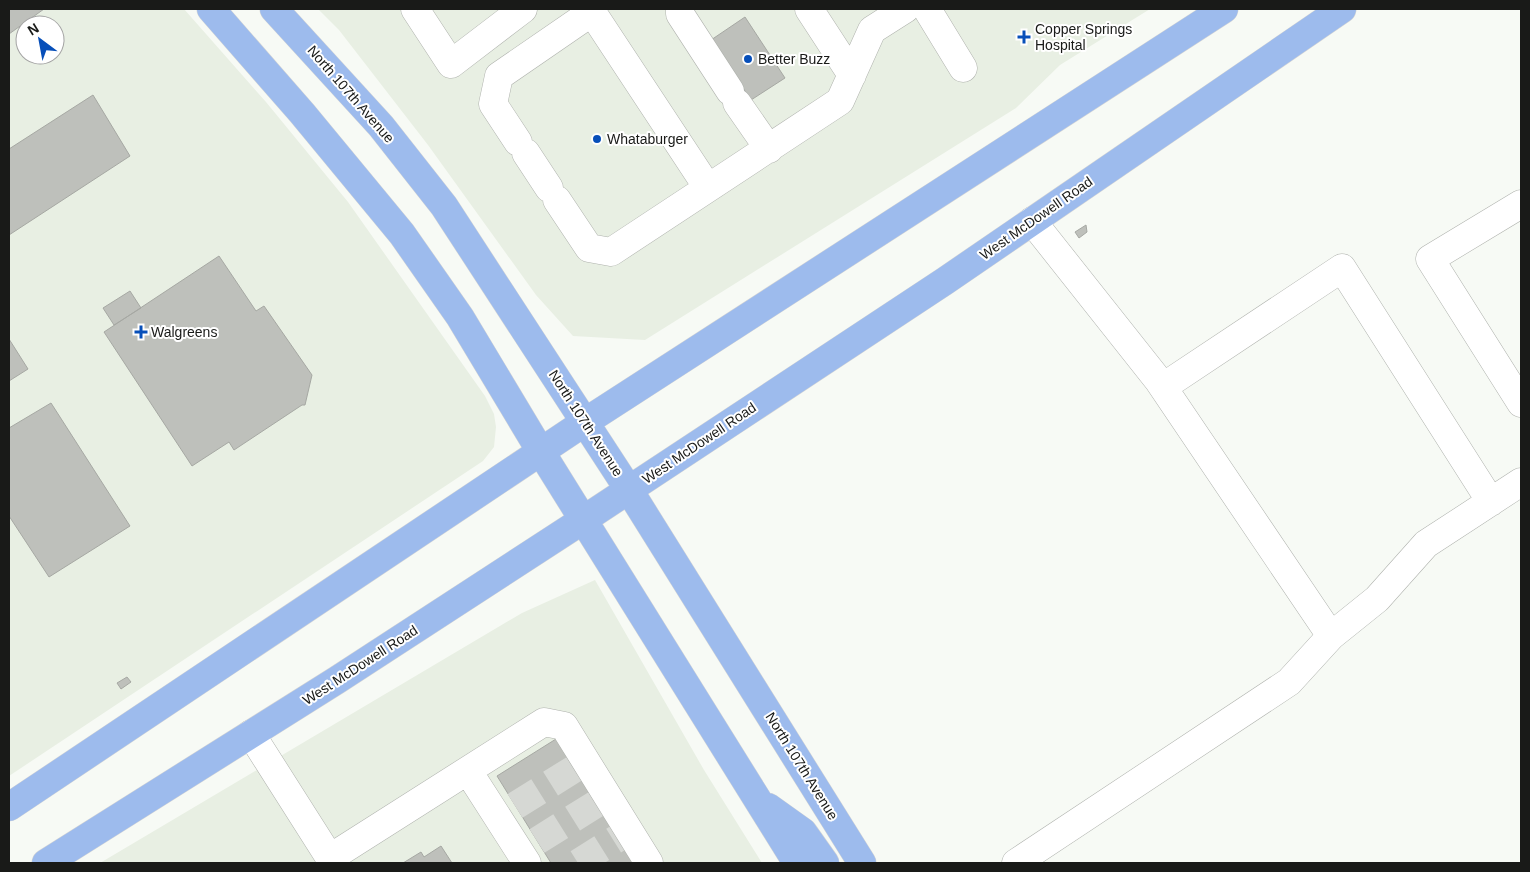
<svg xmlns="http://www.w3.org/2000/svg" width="1530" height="872" font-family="Helvetica,sans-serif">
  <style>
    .built { fill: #e8efe3; fill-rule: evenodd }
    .building { fill: #bec0bb; stroke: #a6a8a3 }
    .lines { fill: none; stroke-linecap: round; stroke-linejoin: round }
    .minor-tunnel { stroke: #d6d8d4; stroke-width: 28; stroke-dasharray: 28 14; stroke-linecap: butt }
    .minor-casing { stroke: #afb2ad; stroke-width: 29 }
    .major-casing { stroke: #d6d6d5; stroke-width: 29 }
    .minor { stroke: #fff; stroke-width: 28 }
    .major { stroke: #9dbbed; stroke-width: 28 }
    .poi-dot { fill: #074fb9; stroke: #fff; stroke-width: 2 }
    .labels { text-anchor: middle; stroke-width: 4; stroke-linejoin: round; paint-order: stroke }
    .poi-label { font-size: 14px; fill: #191a18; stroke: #fff; text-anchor: start }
    .street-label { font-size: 14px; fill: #191a18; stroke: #fff }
  </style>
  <rect width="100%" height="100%" fill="#f7faf5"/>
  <path class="built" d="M9 9H184L266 102 348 202 485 396 494 414 496 427 494 447 483 461 9 776ZM25 25H55V55H25Z
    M318 9H1150L1060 65 1016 108 645 340 573 336 536 295 428 145 339 30Z
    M595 580 704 770 762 863H100L522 613Z"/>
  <path class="building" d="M9 9H44L9 34Z
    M745 17 785 78 751 100 711 40Z
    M93 95 130 156 9 235V149Z
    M1086 225 1087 232 1079 238 1075 232Z
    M219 256 256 311 264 306 312 375 305 405H302L234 450 229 442 192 466 104 332Z
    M130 291 141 308 114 325 103 308Z
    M9 339 28 369 9 381Z
    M51 403 130 526 49 577 9 516V428Z
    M127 677 131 682 121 689 117 683Z
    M556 739 633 863H551L497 776Z
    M441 846 452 863H403L421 852 424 857Z"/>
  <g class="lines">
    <path class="minor-tunnel" d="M515 806 574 769
      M537 841 596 804
      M578 863 618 838"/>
    <g class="minor-casing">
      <path id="minor" d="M415 9 451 64 523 9
        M590 9 708 188
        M680 9V14L730 91
        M809 9 852 75
        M927 9 963 68
        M737 103 769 149
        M518 142 493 104 499 76 592 12
        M526 153 549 188
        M557 200 589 248 611 252 840 101 872 30 905 9
        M1521 204 1430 259 1521 403
        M1032 221 1158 380 1331 636
        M1163 387 1342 268 1491 502
        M251 734 333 863
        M468 771 527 863
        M330 858 544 722 564 726 649 863
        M1016 863 1289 682 1331 636 1377 599 1426 544 1521 482"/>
    </g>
    <g class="major-casing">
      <path id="major" d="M211 9 302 113 402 234 460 317 541 452 797 863
        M274 9 381 126 444 206 629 490 862 863
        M9 807 585 422 1224 9
        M768 807 803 832 825 863
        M46 863 337 680 583 520 945 281 1342 9"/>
    </g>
    <use href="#minor" class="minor"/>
    <use href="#major" class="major"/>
  </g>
  <g class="poi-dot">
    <path d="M1021.5 29.5h5v5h5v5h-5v5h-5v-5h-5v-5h5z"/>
    <circle cx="748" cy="59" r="5"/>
    <circle cx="597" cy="139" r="5"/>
    <path d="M138.5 324.5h5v5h5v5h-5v5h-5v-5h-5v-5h5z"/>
  </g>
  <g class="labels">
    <g class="poi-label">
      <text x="1035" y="34">Copper Springs<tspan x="1035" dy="16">Hospital</tspan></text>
      <text x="758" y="64">Better Buzz</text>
      <text x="607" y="144">Whataburger</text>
      <text x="151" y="337">Walgreens</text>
    </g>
    <g class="street-label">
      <text transform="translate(351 94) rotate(49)" y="5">North 107th Avenue</text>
      <text transform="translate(1036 218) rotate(-35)" y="5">West McDowell Road</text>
      <text transform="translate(586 423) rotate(57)" y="5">North 107th Avenue</text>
      <text transform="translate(699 443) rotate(-34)" y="5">West McDowell Road</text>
      <text transform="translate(360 665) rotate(-33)" y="5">West McDowell Road</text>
      <text transform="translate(802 766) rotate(58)" y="5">North 107th Avenue</text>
    </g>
  </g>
  <rect width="1530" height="872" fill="none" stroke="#191a18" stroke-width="20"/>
  <g transform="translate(40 40) rotate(328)"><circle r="24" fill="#ffffff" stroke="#a3a3a3"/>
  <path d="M0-4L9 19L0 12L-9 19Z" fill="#074fb9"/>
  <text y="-8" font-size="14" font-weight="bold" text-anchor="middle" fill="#191a18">N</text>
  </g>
</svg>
